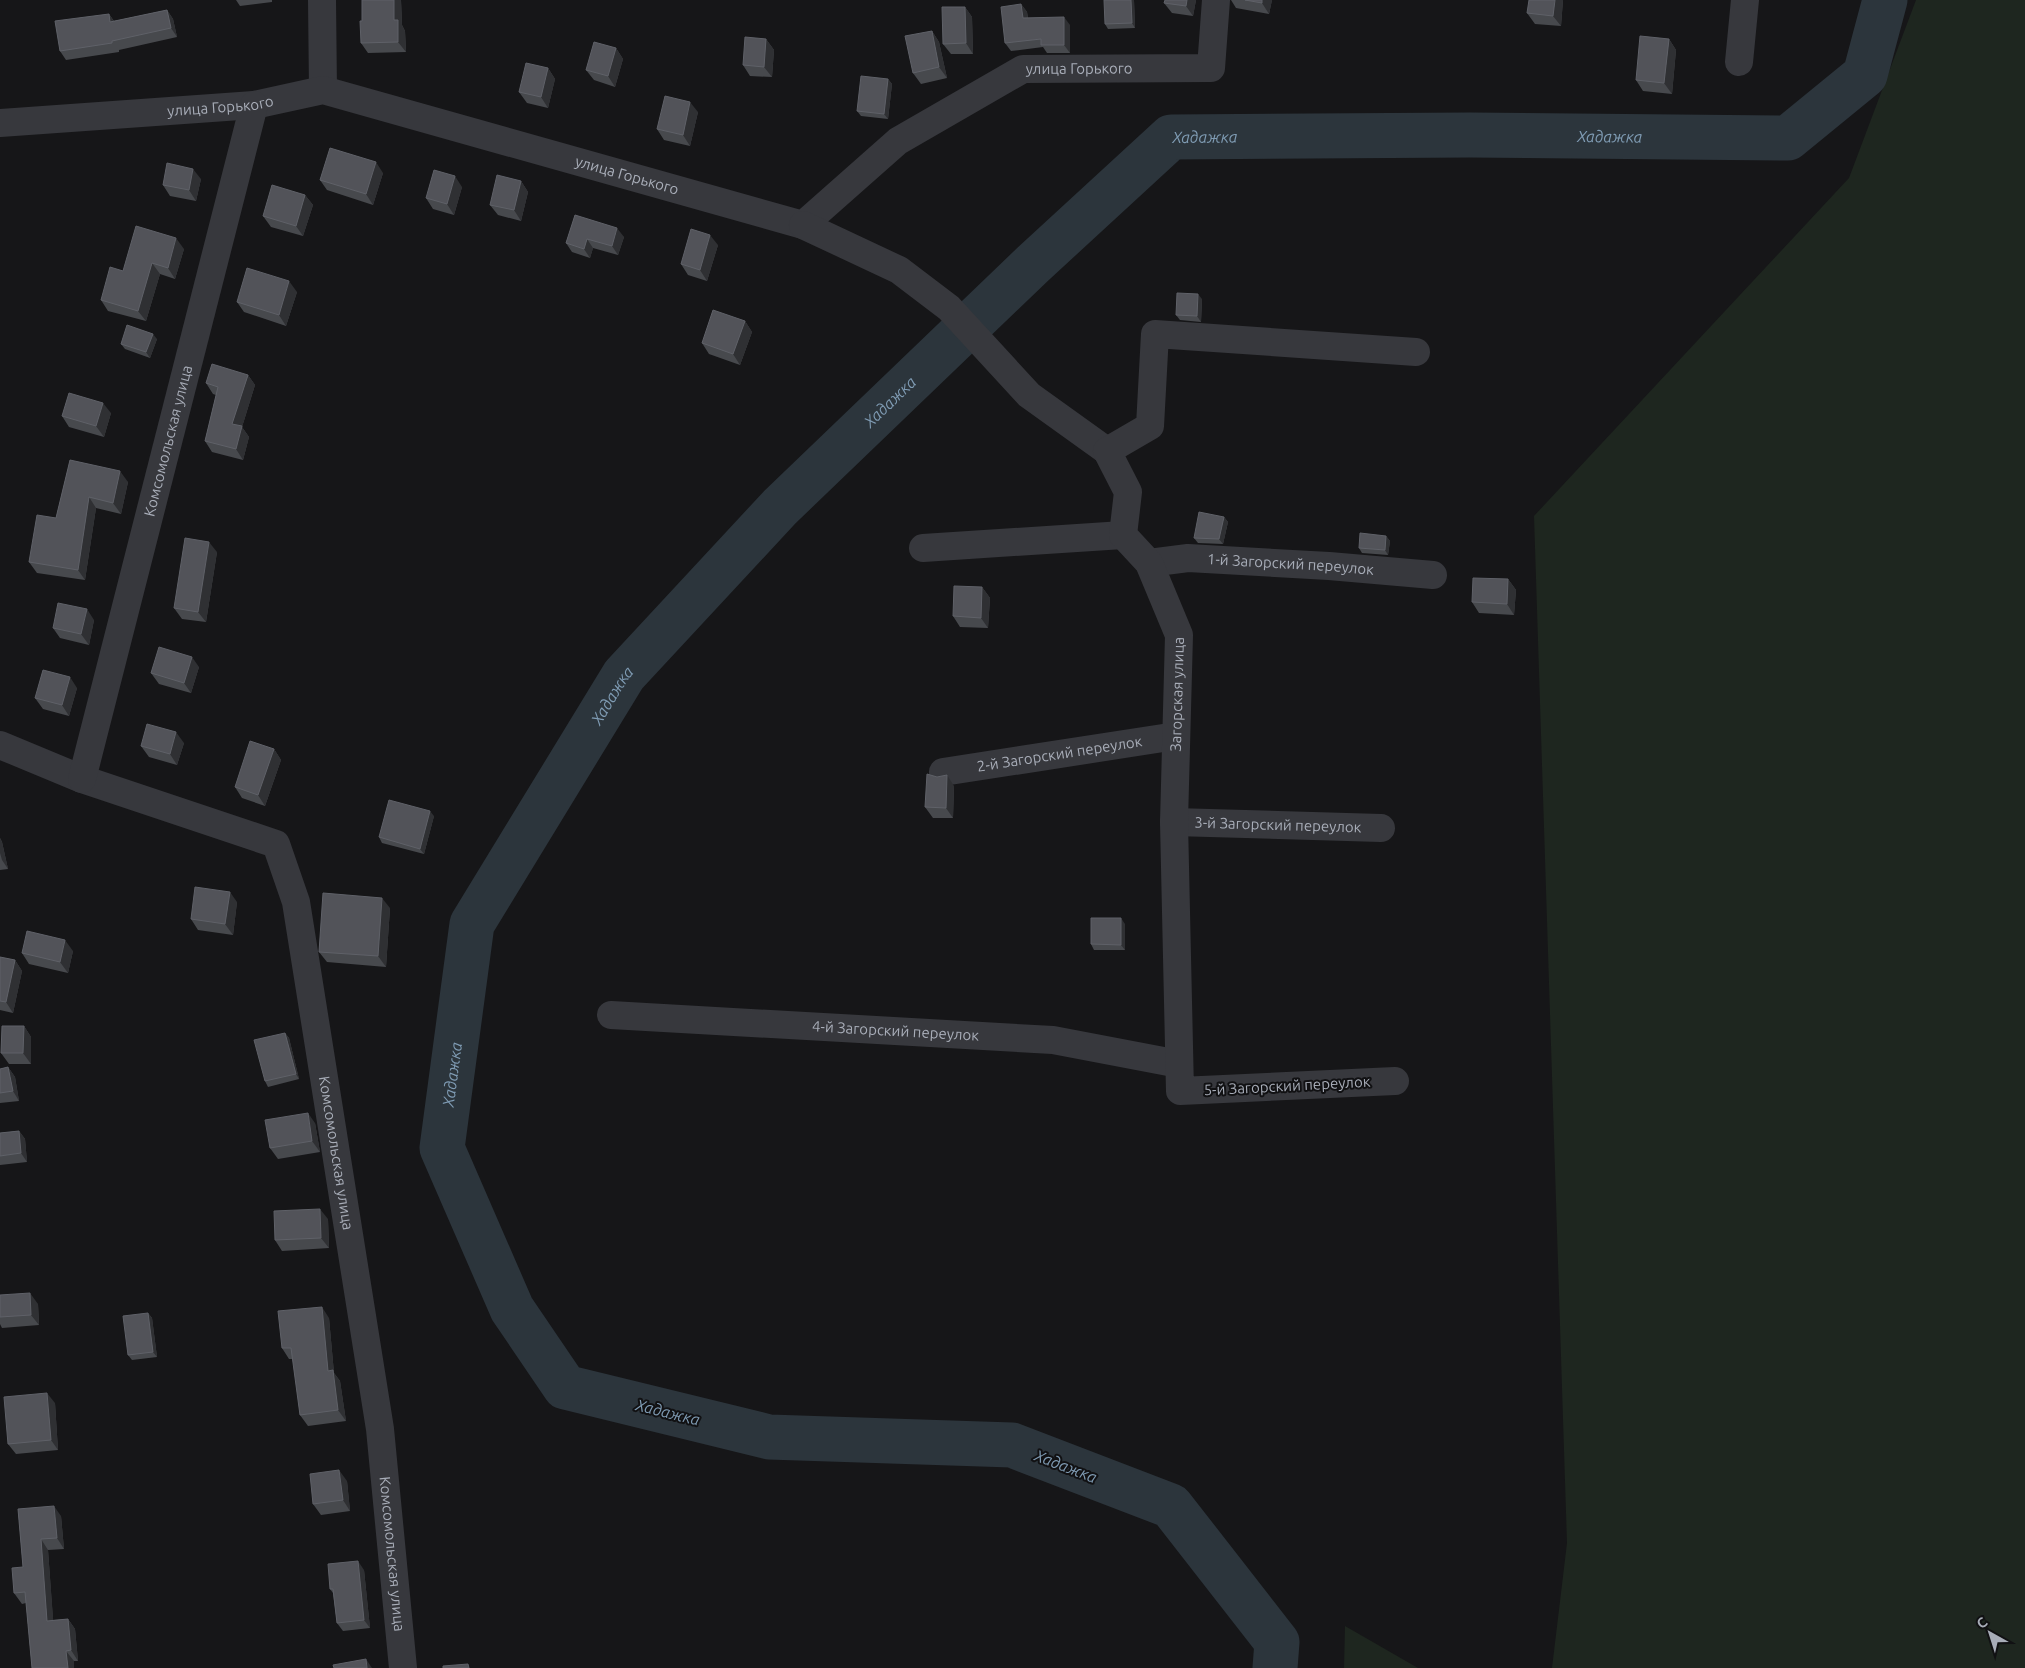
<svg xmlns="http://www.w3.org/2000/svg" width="2025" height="1668" font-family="Ubuntu,sans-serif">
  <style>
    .green { fill: #1e261f }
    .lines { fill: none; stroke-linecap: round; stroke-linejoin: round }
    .river { stroke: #2c353c; stroke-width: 45 }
    .minor { stroke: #37383d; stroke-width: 28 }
    .wall { fill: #47494d }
    .shaded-wall { fill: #2f3033 }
    .building { fill: #525359; stroke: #5f6168 }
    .labels { text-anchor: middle; stroke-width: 4; stroke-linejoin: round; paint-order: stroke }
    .street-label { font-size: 15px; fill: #a8adb8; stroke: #111113 }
    .water-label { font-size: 16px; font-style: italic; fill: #7f9bb3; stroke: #111113 }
  </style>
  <rect width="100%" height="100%" fill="#161618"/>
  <path class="green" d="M1916 0H2025V1668H1552L1567 1543 1534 516 1849 178Z
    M1345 1626 1418 1668H1344Z"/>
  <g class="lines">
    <path class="river" id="s1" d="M1275 1668 1277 1642 1171 1506 1012 1445 769 1437 565 1387 512 1309 442 1148 472 924 624 675 780 507 1033 264 1171 137 1470 135 1788 138 1865 75 1885 0"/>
    <g class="minor">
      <path d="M322 0 323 90"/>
      <path d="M1739 62 1745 0"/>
      <path id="s2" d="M0 123 254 105 323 90 803 225 898 141 1023 69 1211 68 1216 0"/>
      <path d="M803 225 899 270 949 308 1029 395 1107 451"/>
      <path d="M923 548 1123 535"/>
      <path id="s3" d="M1149 563 1188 558 1329 566 1433 575"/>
      <path id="s4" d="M0 745 82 779 276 844 296 902 380 1429 403 1668"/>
      <path id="s5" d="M943 772 1176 736"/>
      <path id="s6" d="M82 779 254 105"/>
      <path id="s7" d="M1174 822 1381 828"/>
      <path id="s8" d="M611 1015 1053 1040 1179 1064"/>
      <path id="s9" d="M1395 1081 1180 1091 1174 822 1179 635 1149 563 1123 535 1128 492 1107 451 1150 426 1155 334 1416 352"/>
    </g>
  </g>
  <path class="wall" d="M236 0H272V2L240 6Z
    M362 0H401L402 25 405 31 406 52 368 53 361 43 362 21Z
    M1134 0 1135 28 1108 29 1105 24Z
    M1196 0 1193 16 1172 13 1164 3Z
    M1231 0H1272L1269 14 1236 8Z
    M1563 0 1561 26 1535 24 1527 13Z
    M1021 4 1027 12 1028 18 1070 25V53H1047L1043 47 1011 51 1005 43Z
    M965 7 972 17 973 54H951L943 44Z
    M167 10 173 19 177 37 119 50V52L66 60 60 51 109 14 114 21Z
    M932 31 939 42 947 78 921 84 913 73Z
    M766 39 774 50 772 77 750 76 743 65Z
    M1669 39 1676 50 1672 94 1643 91 1636 80Z
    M616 48 623 59 615 87 594 80 586 70Z
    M548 68 555 79 548 108 527 103 519 92Z
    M888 79 892 84 888 119 861 116 857 111Z
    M698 112 690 146 664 140 657 129Z
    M383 173 373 205 327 190 320 180Z
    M201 179 196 201 170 196 163 185Z
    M521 181 528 192 521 221 498 215 490 205Z
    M462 187 454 215 433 209 426 198Z
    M305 195 313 205 303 236 271 227 263 216Z
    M575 215 624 237 618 255 593 248 590 258 572 252 566 243Z
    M718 245 707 281 688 275 681 264Z
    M184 249 175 279 160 274 146 321 108 311 101 300 123 271Z
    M297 292 286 326 244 312 237 302Z
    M1202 299 1201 322 1180 320 1176 315Z
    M745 321 752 332 740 365 709 354 702 343Z
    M157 339 150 358 125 349 121 344Z
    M248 375 255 385 242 427 249 437 243 460 212 452 205 441 216 395 213 394 206 383Z
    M111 413 104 437 69 427 62 416Z
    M70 460 128 482 121 514 96 508 85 580 37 573 29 562 56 518Z
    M1224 517 1228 522 1223 544 1198 543 1194 538Z
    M1386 536 1390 541 1388 555 1362 553 1359 548Z
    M217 552 206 622 182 619 174 608Z
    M1508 579 1516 590 1514 615 1479 613 1472 602Z
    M982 587 990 598 988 628 960 627 953 616Z
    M94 620 89 645 60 638 53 628Z
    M199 667 191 693 159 684 151 673Z
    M77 688 69 716 43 709 35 698Z
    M184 743 177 765 149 757 141 746Z
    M274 749 281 760 265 806 242 798 235 787Z
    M954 786 953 818H933L925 807Z
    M434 816 424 854 382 843 379 837Z
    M0 838 2 842 8 869 0 870Z
    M237 902 233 935 198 930 191 919Z
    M390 908 386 967 327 962 319 952Z
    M1125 924V950H1094L1091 944Z
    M73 951 68 973 29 964 22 953Z
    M0 957 15 960 22 971 13 1013 0 1010Z
    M24 1026 31 1037V1064H9L1 1053Z
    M285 1033 289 1038 299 1079 268 1087 265 1081Z
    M8 1067 15 1077 19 1101 0 1103V1069Z
    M315 1123 320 1152 278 1159 270 1148Z
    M19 1131 25 1139 27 1162 0 1165V1133Z
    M328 1219 329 1248 282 1251 275 1240Z
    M0 1295 38 1304 39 1325 2 1328 0 1324Z
    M148 1313 152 1318 157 1357 132 1360 128 1355Z
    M329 1318 334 1373 340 1381 346 1421 308 1426 300 1415 293 1359H289L282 1348Z
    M55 1403 58 1450 16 1454 8 1444Z
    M347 1481 350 1511 321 1515 313 1504Z
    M18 1509 61 1516 64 1549 48 1550 53 1620 68 1619 75 1629 78 1661H74V1668H32L26 1603 22 1604 14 1593 23 1567Z
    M364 1570 370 1628 343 1631 337 1623 333 1593 330 1589Z"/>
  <path class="shaded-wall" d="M394 0H401L402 25 405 31 406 52 398 42 394 20Z
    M1131 0H1134L1135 28 1132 23Z
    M1187 0H1196L1193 16 1186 6Z
    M1262 0H1272L1269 14 1262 3Z
    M1555 0H1563L1561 26 1553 16Z
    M1021 4 1027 12 1029 26 1023 18Z
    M965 7 972 17 973 54 966 43Z
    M167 10 173 19 177 37 171 28Z
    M109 14 115 23 110 22Z
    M1064 17 1070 25V53L1064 45Z
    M932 31 939 42 947 78 939 67Z
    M766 39 774 50 772 77 764 67Z
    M1669 39 1676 50 1672 94 1664 83Z
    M616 48 623 59 615 87 608 76Z
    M548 68 555 79 548 108 541 97Z
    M888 79 892 84 888 119 884 114Z
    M690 102 698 112 690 146 683 135Z
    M376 162 383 173 373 205 366 194Z
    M193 169 201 179 196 201 189 190Z
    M455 176 462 187 454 215 447 204Z
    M521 181 528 192 521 221 514 210Z
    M305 195 313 205 303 236 296 226Z
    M617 228 624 237 618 255 612 246Z
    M710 235 718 245 707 281 700 270Z
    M176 238 184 249 175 279 168 268Z
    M587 239 593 248 590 258 584 249Z
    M152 263 160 274 146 321 138 311Z
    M289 281 297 292 286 326 279 315Z
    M1198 294 1202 299 1201 322 1197 316Z
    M745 321 752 332 740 365 733 354Z
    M153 334 157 339 150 358 146 352Z
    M248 375 255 385 242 427 249 437 243 460 236 449 232 424Z
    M103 403 111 413 104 437 96 426Z
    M120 471 128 482 121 514 113 503Z
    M89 497 96 508 85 580 78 570Z
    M1224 517 1228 522 1223 544 1219 539Z
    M1386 536 1390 541 1388 555 1385 550Z
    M209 542 217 552 206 622 198 612Z
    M1508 579 1516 590 1514 615 1507 604Z
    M982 587 990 598 988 628 981 618Z
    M87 609 94 620 89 645 81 634Z
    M192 657 199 667 191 693 184 683Z
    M70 677 77 688 69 716 62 705Z
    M176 732 184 743 177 765 170 754Z
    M274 749 281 760 265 806 258 795Z
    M947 775 954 786 953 818 946 808Z
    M430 811 434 816 424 854 420 849Z
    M0 838 2 842 8 869 2 860 0 853Z
    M230 892 237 902 233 935 225 924Z
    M382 898 390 908 386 967 378 956Z
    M1121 918 1125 924V950L1121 945Z
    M65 940 73 951 68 973 60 962Z
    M15 960 22 971 13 1013 6 1002Z
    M24 1026 31 1037V1064L23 1053Z
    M285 1033 289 1038 299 1079 296 1074Z
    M8 1067 15 1077 19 1101 13 1091Z
    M308 1113 315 1123 320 1152 312 1141Z
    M19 1131 25 1139 27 1162 21 1153Z
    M320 1209 328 1219 329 1248 321 1238Z
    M30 1293 38 1304 39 1325 31 1315Z
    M322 1307 329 1318 334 1373 340 1381 346 1421 338 1410 328 1371Z
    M148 1313 152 1318 157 1357 153 1352Z
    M47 1393 55 1403 58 1450 51 1440Z
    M339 1470 347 1481 350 1511 343 1500Z
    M54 1506 61 1516 64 1549 57 1538Z
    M41 1539 48 1550 54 1631 47 1621Z
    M358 1561 364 1570 370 1628 364 1620Z
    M68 1619 75 1629 78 1661 71 1650Z
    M66 1651 74 1661V1668H68Z
    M366 1659 372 1668H367Z"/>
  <path class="building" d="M362 0H394V20H398V42L361 43 360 21H362Z
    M1104 0H1131L1132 23 1105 24Z
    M1165 0H1187L1186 6 1164 3Z
    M1245 0H1262V3Z
    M1529 0H1555L1553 16 1527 13Z
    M1021 4 1023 18 1064 17V45H1041V39L1005 43 1001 7Z
    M942 7H965L966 43 943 44Z
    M167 10 171 28 112 41V43L60 51 55 21 109 14 110 22Z
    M932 31 939 67 913 73 905 36Z
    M1640 36 1669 39 1664 83 1636 80Z
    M745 37 766 39 764 67 743 65Z
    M594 42 616 48 608 76 586 70Z
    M526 63 548 68 541 97 519 92Z
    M861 76 888 79 884 114 857 111Z
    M665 96 690 102 683 135 657 129Z
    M330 148 376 162 366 194 320 180Z
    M167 163 193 169 189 190 163 185Z
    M434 170 455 176 447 204 426 198Z
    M497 175 521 181 514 210 490 205Z
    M272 185 305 195 296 226 263 216Z
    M575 215 617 228 612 246 587 239 584 249 566 243Z
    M136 226 176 238 168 268 152 263 138 311 101 300 110 267 123 271Z
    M691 229 710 235 700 270 681 264Z
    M247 268 289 281 279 315 237 302Z
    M1177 293 1198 294 1197 316 1176 315Z
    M713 310 745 321 733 354 702 343Z
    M127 325 153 334 146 352 121 344Z
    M212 364 248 375 232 424 242 426 236 449 205 441 218 387 206 383Z
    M69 393 103 403 96 426 62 416Z
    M70 460 120 471 113 503 89 497 78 570 29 562 37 515 56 518Z
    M1199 512 1224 517 1219 539 1194 538Z
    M1360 533 1386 536 1385 550 1359 548Z
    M185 538 209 542 198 612 174 608Z
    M1473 578 1508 579 1507 604 1472 602Z
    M954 586 982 587 981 618 953 616Z
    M58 603 87 609 81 634 53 628Z
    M159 647 192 657 184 683 151 673Z
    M43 670 70 677 62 705 35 698Z
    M147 724 176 732 170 754 141 746Z
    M250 741 274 749 258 795 235 787Z
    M927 774 937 777 947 775 946 808 925 807Z
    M389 800 430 811 420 849 379 837Z
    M195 887 230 892 225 924 191 919Z
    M323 893 382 898 378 956 319 952Z
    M1091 918H1121V945L1091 944Z
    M27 931 65 940 60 962 22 953Z
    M0 957 15 960 6 1002 0 1001Z
    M2 1026H24L23 1053H1Z
    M285 1033 296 1074 265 1081 254 1040Z
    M8 1067 13 1091 0 1093V1069Z
    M308 1113 312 1141 270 1148 265 1120Z
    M19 1131 21 1153 0 1156V1133Z
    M320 1209 321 1238 275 1240 274 1211Z
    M30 1293 31 1315 0 1317V1295Z
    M322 1307 328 1371 333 1370 338 1410 300 1415 291 1348H282L278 1311Z
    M148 1313 153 1352 128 1355 123 1316Z
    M47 1393 51 1440 8 1444 4 1397Z
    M339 1470 343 1500 313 1504 310 1474Z
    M54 1506 57 1538 41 1539 47 1621 68 1619 71 1650 66 1651 68 1668H32L25 1592 14 1593 12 1568 23 1567 18 1509Z
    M358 1561 364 1620 337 1623 333 1589H330L328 1564Z
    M366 1659 367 1668H334L333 1665Z
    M468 1664 469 1668H443V1666Z"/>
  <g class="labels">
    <g class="street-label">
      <text dy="5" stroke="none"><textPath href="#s2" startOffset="1151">улица Горького</textPath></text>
      <text dy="5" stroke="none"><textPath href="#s2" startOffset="221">улица Горького</textPath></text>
      <text dy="5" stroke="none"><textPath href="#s2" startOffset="641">улица Горького</textPath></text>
      <text dy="5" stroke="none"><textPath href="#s6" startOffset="349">Комсомольская улица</textPath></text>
      <text dy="5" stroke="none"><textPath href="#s3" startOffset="142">1-й Загорский переулок</textPath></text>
      <text dy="5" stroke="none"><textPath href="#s9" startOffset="612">Загорская улица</textPath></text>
      <text dy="5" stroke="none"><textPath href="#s5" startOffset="118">2-й Загорский переулок</textPath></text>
      <text dy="5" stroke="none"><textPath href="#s7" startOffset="104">3-й Загорский переулок</textPath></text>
      <text dy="5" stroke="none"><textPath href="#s8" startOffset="285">4-й Загорский переулок</textPath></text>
      <text transform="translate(1287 1086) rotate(-3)" y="5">5-й Загорский переулок</text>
      <text dy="5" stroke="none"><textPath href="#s4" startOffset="609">Комсомольская улица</textPath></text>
      <text dy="5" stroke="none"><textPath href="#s4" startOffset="1014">Комсомольская улица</textPath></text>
    </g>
    <g class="water-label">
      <text dy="6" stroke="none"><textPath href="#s1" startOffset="2816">Хадажка</textPath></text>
      <text dy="6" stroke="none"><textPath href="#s1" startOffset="2411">Хадажка</textPath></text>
      <text dy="6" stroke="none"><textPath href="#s1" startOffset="1991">Хадажка</textPath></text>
      <text dy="6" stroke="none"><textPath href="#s1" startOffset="1586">Хадажка</textPath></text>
      <text dy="6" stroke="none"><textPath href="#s1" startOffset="1166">Хадажка</textPath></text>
      <text transform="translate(668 1412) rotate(14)" y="6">Хадажка</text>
      <text transform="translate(1066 1466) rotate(21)" y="6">Хадажка</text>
    </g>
  </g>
  <g transform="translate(1990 1633) rotate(321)" stroke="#111113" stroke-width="4" paint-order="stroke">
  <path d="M0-4L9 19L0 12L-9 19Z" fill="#a8adb8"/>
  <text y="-8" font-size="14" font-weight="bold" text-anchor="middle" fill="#a8adb8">С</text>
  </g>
</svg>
